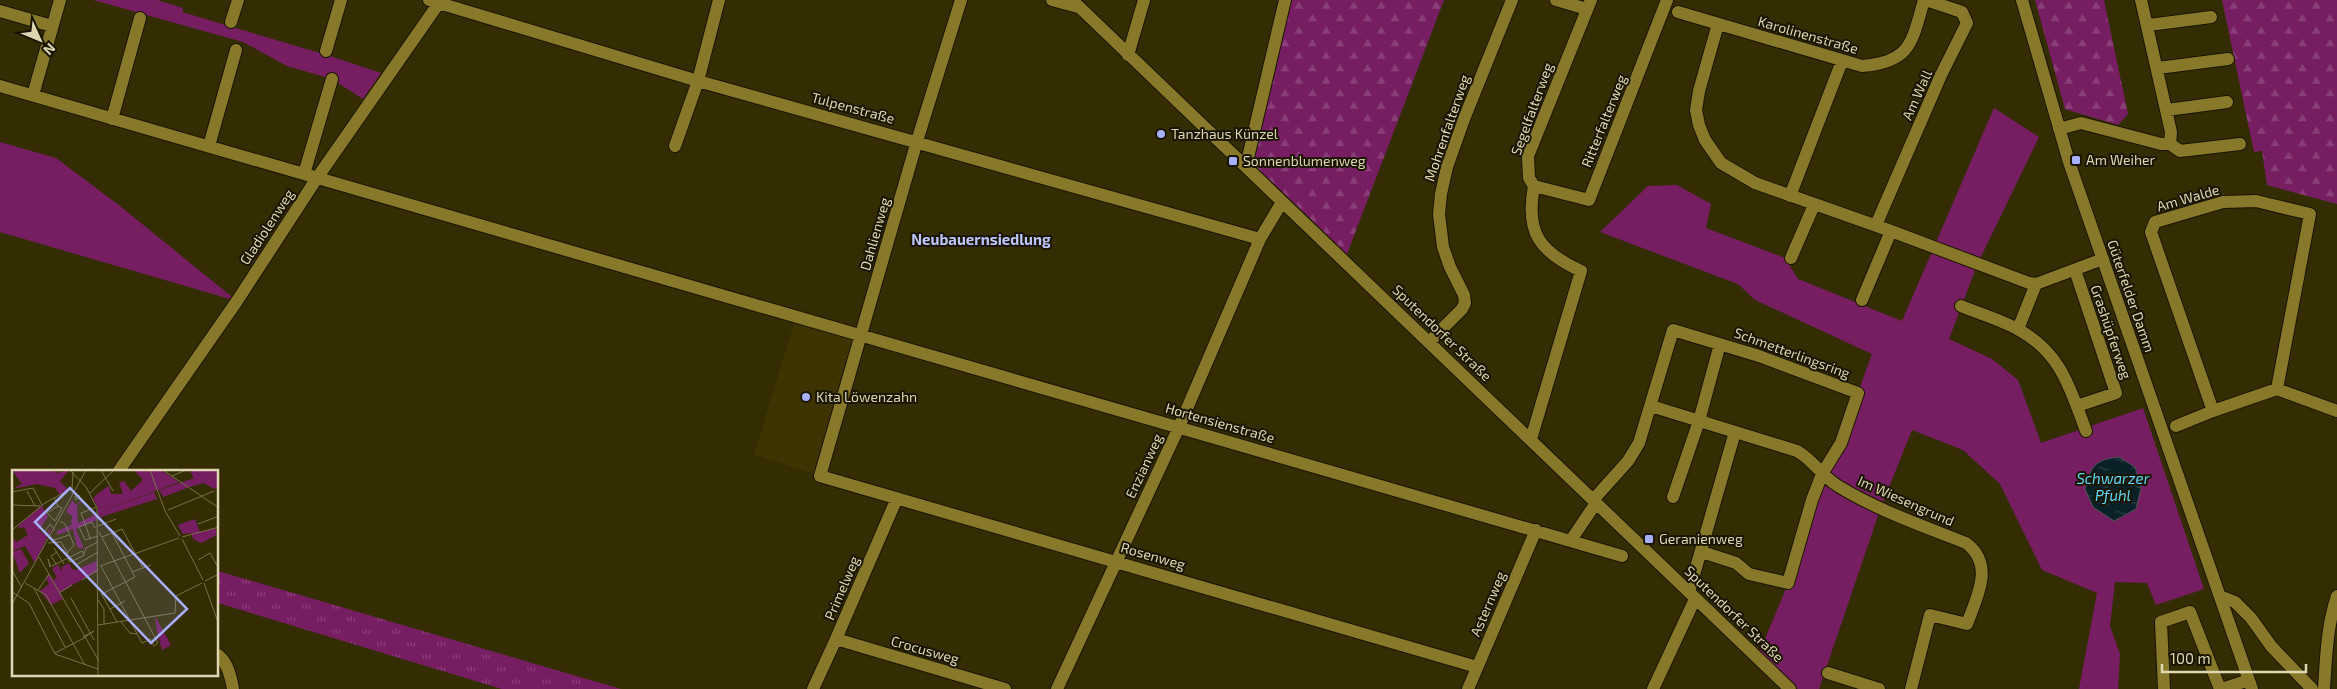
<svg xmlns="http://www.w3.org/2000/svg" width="2337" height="689" font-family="'Exo 2',sans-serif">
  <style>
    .built { fill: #3d3402 }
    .grass { fill: url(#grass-tufts) }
    .forest { fill: url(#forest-firs) }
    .park { fill: #771e63 }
    .water { fill: url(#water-ripples); stroke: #495750 }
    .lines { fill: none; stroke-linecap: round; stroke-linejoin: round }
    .minor-casing { stroke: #1a1500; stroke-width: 14 }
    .minor { stroke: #87782a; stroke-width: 12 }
    .poi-dot { fill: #a8b0fc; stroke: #1a1500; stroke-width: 2 }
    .labels { text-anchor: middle; stroke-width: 4; stroke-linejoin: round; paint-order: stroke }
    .street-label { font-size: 14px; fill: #ddd6b1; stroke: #1a1500 }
    .poi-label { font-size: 14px; fill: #ddd6b1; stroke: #1a1500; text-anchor: start }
    .neighbourhood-label { font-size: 15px; font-weight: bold; fill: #bdc5fd; stroke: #1a1500 }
    .water-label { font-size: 15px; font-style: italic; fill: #5fd6f6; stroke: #1a1500 }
    .inset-road { fill: none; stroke: #787148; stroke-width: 1 }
    .view { fill: #a8b0fc; fill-opacity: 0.15; stroke: #a8b0fc; stroke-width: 2.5 }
    .inset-edge { fill: none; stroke: #ddd6b1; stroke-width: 2.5 }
  </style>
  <defs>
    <pattern id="grass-tufts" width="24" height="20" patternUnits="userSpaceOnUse" patternTransform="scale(1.25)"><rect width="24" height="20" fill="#771e63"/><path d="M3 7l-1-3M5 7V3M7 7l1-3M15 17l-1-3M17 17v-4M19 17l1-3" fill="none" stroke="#8a3e77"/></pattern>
    <pattern id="forest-firs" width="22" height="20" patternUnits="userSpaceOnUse" patternTransform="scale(1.25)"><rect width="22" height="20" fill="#771e63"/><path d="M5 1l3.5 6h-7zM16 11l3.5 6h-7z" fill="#8a3e77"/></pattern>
    <pattern id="water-ripples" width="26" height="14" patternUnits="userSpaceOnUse" patternTransform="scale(1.25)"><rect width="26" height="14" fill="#092127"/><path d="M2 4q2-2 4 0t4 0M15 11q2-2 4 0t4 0" fill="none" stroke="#2c4044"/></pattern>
  </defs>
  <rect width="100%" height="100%" fill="#352d02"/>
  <path class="built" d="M795 320 857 338 816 474 754 455Z"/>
  <path class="grass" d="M218 571 621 689H502L218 603Z"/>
  <path class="forest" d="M1285 0H1444L1347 254 1247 158Z
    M2035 0H2104L2128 114 2118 125 2065 109Z
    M2222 0H2337V204L2267 185 2262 151 2254 152Z"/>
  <path class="park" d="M93 0H157L183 8 182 12 330 56 381 73 363 99 332 79 287 66 243 42Z
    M1994 108 2039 137 1977 265 1949 339 1992 359 2018 380 2041 443 2143 408 2204 589 2156 605 2147 583 2115 582 2110 626 2120 654 2118 689H2079L2097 593 2042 570 2000 484 1963 450 1912 430 1881 507 1819 689H1798L1759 653 1788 584 1872 354 1755 300 1738 284 1600 232 1648 186 1677 185 1711 204 1706 228 1785 258 1798 279 1902 321Z
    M0 142 56 158 120 206 237 301 0 232Z"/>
  <path class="water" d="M2119 457 2135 467 2141 488 2136 509 2114 521 2093 507 2085 489C2091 466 2094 460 2119 457Z"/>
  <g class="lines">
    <g class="minor-casing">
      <path id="minor" d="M429 0 698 81 1260 239
        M961 0 917 141 820 476 1477 667
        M1052 0 1078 7
        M1072 0 1790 689
        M1556 0 1587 9
        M2022 0 2069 162 2252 689
        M0 11 52 26
        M1678 12 1862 66C1911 62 1912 42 1924 0
        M231 22 238 0
        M1718 24 1699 91 1696 110 1699 125 1705 140 1721 163 1755 183 1891 231 2029 283 2036 284 2103 259
        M2149 25 2211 17
        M326 51 341 0
        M1128 55 1144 0
        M2158 68 2228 59
        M0 86 1622 556
        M33 95 60 0
        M2167 110 2227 102
        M112 119 140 18
        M2059 129 2081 123 2161 144H2170L2171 132 2141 0
        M2170 144 2180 151 2240 144
        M209 146 236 50
        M675 146 698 81 719 0
        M1246 166 1285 0
        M304 174 332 79
        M1534 186 1589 200 1667 0
        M1790 196 1842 61
        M1876 225 1941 75 1967 23 1962 12 1926 0
        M1791 258 1814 205
        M2075 270 2116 393 2077 406
        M1862 300 1891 231
        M1961 306C1980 314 2002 320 2019 330 2061 353 2070 388 2086 431
        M2018 329 2036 284
        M1429 342 1462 309 1465 303 1464 295 1450 267 1443 247 1439 214 1441 194 1447 167 1464 119 1512 0
        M2277 389 2310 214 2256 201 2223 202 2155 222 2151 232 2213 411 2277 389 2337 411
        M1651 406 1797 451C1813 460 1822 476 1838 486 1877 510 1923 526 1966 543 1995 565 1977 596 1967 624L1930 615 1911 689
        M2176 426 2213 411
        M1531 439 1581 271C1540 252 1525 233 1534 186L1529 178 1528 156 1591 0
        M118 472 237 301 317 178 441 0
        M1673 497 1699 421 1720 344
        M1593 500 1628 461 1639 443 1673 330 1759 356 1858 393 1841 443 1822 474 1812 500 1788 583 1749 574 1736 563 1702 552
        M1571 540 1596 503
        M1689 592 1735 432
        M2221 599 2225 598 2235 602 2251 618 2271 646 2312 689
        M836 639 1005 689
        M218 655C228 663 231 677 233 689
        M1828 673 1879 689
        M813 689 836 639 897 498
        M1057 689 1179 427 1260 239 1282 202
        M1468 689 1536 530
        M1653 689 1695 599
        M2164 689 2161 622 2190 612 2220 689
        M2222 689 2249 680
        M2324 689C2326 657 2327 626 2337 596"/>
    </g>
    <use href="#minor" class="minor"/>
  </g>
  <g class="poi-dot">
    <circle cx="1161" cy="134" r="5"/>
    <rect x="2071" y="155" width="10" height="10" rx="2.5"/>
    <rect x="1228" y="156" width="10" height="10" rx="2.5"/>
    <circle cx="806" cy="397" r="5"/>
    <rect x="1644" y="534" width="10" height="10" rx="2.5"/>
  </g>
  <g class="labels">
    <g class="street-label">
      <text transform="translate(1808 35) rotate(16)" y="5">Karolinenstraße</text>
      <text transform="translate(1917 95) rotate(-66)" y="5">Am Wall</text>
      <text transform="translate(853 108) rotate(15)" y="5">Tulpenstraße</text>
      <text transform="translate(1532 109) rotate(-70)" y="5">Segelfalterweg</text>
      <text transform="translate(1604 121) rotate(-68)" y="5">Ritterfalterweg</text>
      <text transform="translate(1447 128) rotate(-71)" y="5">Mohrenfalterweg</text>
      <text transform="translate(2188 198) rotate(-16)" y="5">Am Walde</text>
      <text transform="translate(267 227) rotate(-57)" y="5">Gladiolenweg</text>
      <text transform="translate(875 234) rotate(-74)" y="5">Dahlienweg</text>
      <text transform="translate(2131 296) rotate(71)" y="5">Güterfelder Damm</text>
      <text transform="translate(2111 332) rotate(71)" y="5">Grashüpferweg</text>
      <text transform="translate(1442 333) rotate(44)" y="5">Sputendorfer Straße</text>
      <text transform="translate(1792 353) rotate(20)" y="5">Schmetterlingsring</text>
      <text transform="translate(1220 423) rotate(16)" y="5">Hortensienstraße</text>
      <text transform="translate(1144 466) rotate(-65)" y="5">Enzianweg</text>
      <text transform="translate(1906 501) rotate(24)" y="5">Im Wiesengrund</text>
      <text transform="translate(1153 556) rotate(16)" y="5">Rosenweg</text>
      <text transform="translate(842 588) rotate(-67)" y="5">Primelweg</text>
      <text transform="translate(1488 604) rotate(-67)" y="5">Asternweg</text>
      <text transform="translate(1734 614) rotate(44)" y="5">Sputendorfer Straße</text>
      <text transform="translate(925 650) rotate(16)" y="5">Crocusweg</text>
    </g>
    <g class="poi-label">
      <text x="1171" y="139">Tanzhaus Künzel</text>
      <text x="2086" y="165">Am Weiher</text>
      <text x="1243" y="166">Sonnenblumenweg</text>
      <text x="816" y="402">Kita Löwenzahn</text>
      <text x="1659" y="544">Geranienweg</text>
    </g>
    <g class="neighbourhood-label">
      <text x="981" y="245">Neubauernsiedlung</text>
    </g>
    <g class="water-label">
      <text x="2113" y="484">Schwarzer<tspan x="2113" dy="17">Pfuhl</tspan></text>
    </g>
  </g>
  <g transform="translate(12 470)">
    <rect width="206" height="206" fill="#352d02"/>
    <path d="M40 0 45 3 57 0 48 11 57 21 48 25 43 18 25 14 0 19 10 14 0 0ZM122 0H149L167 12 93 40 86 47V38L97 35 89 21 97 16 99 24H111L107 13 112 11 119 21 131 10ZM178 0H207L182 9ZM206 6V17L202 19 192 13 177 17ZM57 93 60 99 64 100 45 108 40 98 46 95 50 101V97Z" fill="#771e63"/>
    <path d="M206 0V6L151 27 147 20ZM142 22 145 29 86 48 93 40ZM30 36 36 47 27 60 33 65 40 57 23 93 13 76 0 81V67L4 72 16 65 12 57 8 59 6 56ZM183 49 188 62 203 58 205 65 189 73 181 69 179 63 171 64 166 55ZM85 91V101L48 122 51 129 39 135 28 121 37 114 34 108 37 104 40 110Z" fill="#771e63"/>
    <path d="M89 21 97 35 86 38 81 28Z" fill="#771e63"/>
    <path d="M70 29 71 31 65 35 66 53 85 44V50L64 59 72 79 65 77 61 59 45 65V61L59 55 60 46 54 42 60 30 64 35ZM143 146 159 175 150 180 145 162Z" fill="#771e63"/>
    <path d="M9 79 17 93 8 103 0 82Z" fill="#771e63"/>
    <path class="inset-road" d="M58 0 74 17 85 38 86 206M89 0 101 21M138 0 153 41 168 66M151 0 207 38M160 6 174 0M60 19 61 2M15 21 23 36M0 22 21 18 30 35M62 23 68 26 64 30 63 26M78 23 102 0M42 28 46 36 35 43 43 51 50 38 46 36M0 35 28 36M156 40 202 21M48 51 53 54 62 75 55 83M186 54 207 46M86 56 104 49M83 58 80 52 67 57 73 70 86 66M0 60 33 33 60 18M87 62 146 173 142 176 138 169M32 63 38 54 43 60M90 67 110 59 131 98M170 67 207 57M78 68 69 43 85 37M170 69 191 110M36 73 49 72 56 84M43 74 42 70 57 65M42 78 52 94M27 87 87 191M55 88 58 92 71 86 74 78 86 72M186 90 198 83 207 99M61 91 64 95 86 82M44 94 39 86 45 82M40 96 70 81 72 85M88 96 167 68M89 96 130 173 139 169M38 97 36 89 39 97M0 100 10 118M120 102 139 95M70 110 86 100M193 111 207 104M13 113 34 125 73 195M192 113 207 155M22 118 53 177M26 120 37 104M0 122 17 133 43 184 86 199M47 123 60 115M89 123 105 152M90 124 123 107 100 63M59 128 82 170M86 130 92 139V154M0 134 74 0M98 139 113 131M109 152 118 163 125 164M86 155 163 143 164 126 190 113M71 167 82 161 72 168M43 183 72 168"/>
    <path class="view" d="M58 18 175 139 139 173 23 52Z"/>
    <rect width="206" height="206" class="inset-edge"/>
  </g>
  <g transform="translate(40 40) rotate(134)" stroke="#1a1500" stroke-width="4" paint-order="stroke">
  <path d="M0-4L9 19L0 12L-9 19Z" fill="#ddd6b1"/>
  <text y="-8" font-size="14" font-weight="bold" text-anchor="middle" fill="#ddd6b1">N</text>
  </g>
  <path d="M2162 664v8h144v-8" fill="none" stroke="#ddd6b1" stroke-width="2.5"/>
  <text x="2170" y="664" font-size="15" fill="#ddd6b1" stroke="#1a1500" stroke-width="4" paint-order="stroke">100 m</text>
</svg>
